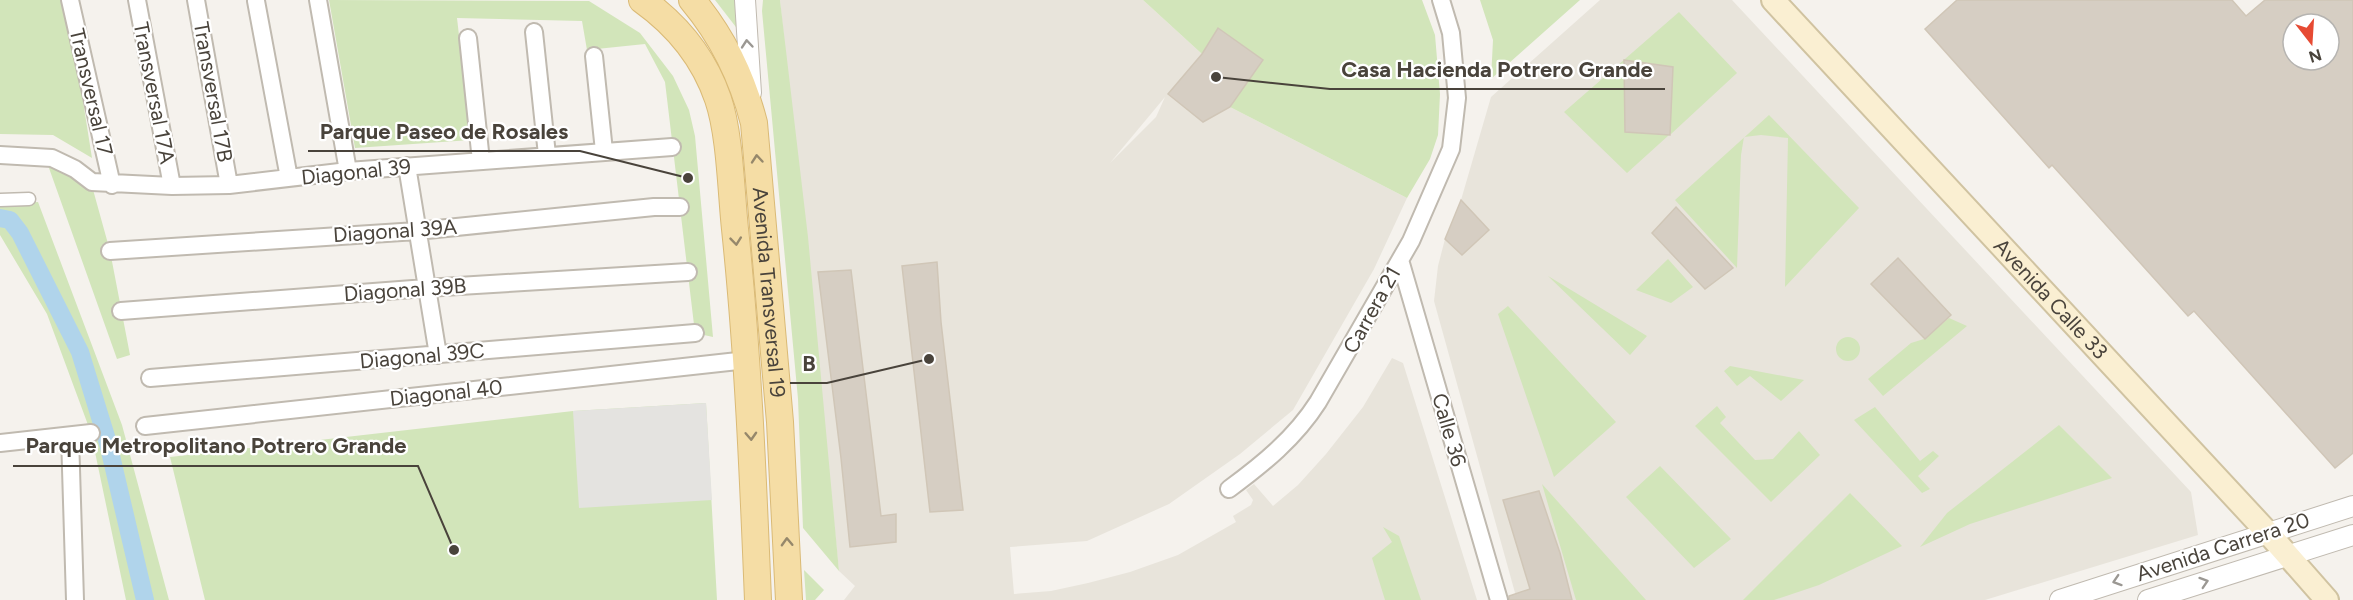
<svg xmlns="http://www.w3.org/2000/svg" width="2353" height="600" font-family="Figtree,sans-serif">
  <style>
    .residential { fill: #e8e4db; fill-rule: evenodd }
    .green { fill: #d2e5ba }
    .parking { fill: #e4e3e0 }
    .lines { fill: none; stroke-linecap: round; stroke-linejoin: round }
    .canal { stroke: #b0d4eb; stroke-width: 18 }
    .building { fill: #d6cec3; stroke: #d0c6b7; stroke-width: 1.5; fill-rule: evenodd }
    .pedestrian-casing { stroke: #c0bab0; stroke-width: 15 }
    .minor-casing { stroke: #c0bab0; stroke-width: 20 }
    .tertiary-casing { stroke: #c0bab0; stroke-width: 22 }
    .secondary-casing { stroke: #d0c3a1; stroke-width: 26 }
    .primary-casing { stroke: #daba76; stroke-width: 28 }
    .pedestrian { stroke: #fff; stroke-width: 12 }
    .minor { stroke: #fff; stroke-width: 16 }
    .tertiary { stroke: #fff; stroke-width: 20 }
    .secondary { stroke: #faefd2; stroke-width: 22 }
    .primary { stroke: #f5dda5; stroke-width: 26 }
    .oneway { stroke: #9b9893 }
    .oneway2 { stroke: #96886b }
    .labels { text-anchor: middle; stroke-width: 4.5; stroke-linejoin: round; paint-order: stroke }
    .street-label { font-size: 21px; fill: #49433b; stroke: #fff }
    .leader { fill: none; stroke: #49433b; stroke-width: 2 }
    .callout-dot { fill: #49433b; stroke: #fff; stroke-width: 2 }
    .callout-label { font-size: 22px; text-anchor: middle; font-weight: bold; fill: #49433b; stroke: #fff; stroke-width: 4.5; stroke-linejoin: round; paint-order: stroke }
  </style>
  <rect width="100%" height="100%" fill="#f5f2ed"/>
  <path class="residential" d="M780 0H1143L1202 54 1168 94 1203 121 1230 107 1407 198 1374 269 1293 410 1240 454 1169 504 1087 541 1010 547 1014 594 1051 591 1088 583 1130 572 1178 555 1236 522 1233 516 1251 505 1253 500 1246 490 1254 484 1273 506 1298 485 1326 454 1363 407 1392 358 1403 363 1477 600H844L855 586 839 571ZM1165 97 1156 117 1110 163Z
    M1600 0H1732L2191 492 2198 535 1985 600H1517L1434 301 1438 266 1445 239 1461 200 1491 97Z"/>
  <path class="green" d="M0 0H67L92 158 53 135 0 134Z
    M329 0 589 1 640 33 673 76 689 110 695 136 713 337 695 333 665 82 645 44 587 50 582 21 457 18 471 140 355 148Z
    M715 0H737L739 31Z
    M763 0H780L808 237 839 571 803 528 798 399 762 11Z
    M1143 0H1422L1435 35 1440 94 1438 135 1430 159 1407 198 1230 107 1263 60 1218 28 1202 54Z
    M1480 0H1580L1491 79 1493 40Z
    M1679 12 1737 73 1671 134 1624 60 1626 132 1669 135 1627 173 1564 112Z
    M1769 115 1859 208 1785 287 1788 138 1761 135 1744 137 1741 155 1737 268 1675 200Z
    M44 154 92 186 110 251 130 355 117 359Z
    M38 202 122 425 169 600H126L91 433 47 314 0 235V204Z
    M1668 259 1693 287 1671 303 1636 290Z
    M1548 276 1647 336 1630 355Z
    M1508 306 1616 422 1554 477 1498 314Z
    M1949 318 1967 326 1883 396 1868 379 1911 343 1924 339Z
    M1836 349a12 12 0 1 1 24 0a12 12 0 1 1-24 0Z
    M1730 366 1804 380 1781 401 1750 376 1737 386 1724 371Z
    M706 403 717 600H205L170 457 573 411Z
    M1717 406 1726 417 1720 423 1755 460 1773 459 1799 431 1820 455 1771 502 1695 426Z
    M1875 407 1920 461 1933 451 1939 456 1918 476 1930 489 1922 493 1854 420Z
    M2059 425 2112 478 1970 524 1920 547 1947 513Z
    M1660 466 1731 539 1694 568 1626 497Z
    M1542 484 1646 600H1576Z
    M1850 493 1902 546 1819 585 1774 600H1743Z
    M1383 527 1399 536 1421 600H1385L1372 558 1392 542Z
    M804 570 824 590 815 600H806Z"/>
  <path class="parking" d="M706 403 712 500 579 508 573 411Z"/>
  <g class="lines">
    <path class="canal" d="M0 218 10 220 20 233 80 352 108 443 145 600"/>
  </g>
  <path class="building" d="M1957 0H2232L2246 16 2265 0H2353V453L2335 468 2194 311 2188 316 2052 165 2049 168 1925 29ZM2293 24H2329V60H2293Z
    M1218 28 1263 60 1230 107 1203 122 1168 94 1202 54Z
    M1624 60 1673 67 1670 135 1625 132Z
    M1461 200 1489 230 1462 255 1445 239Z
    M1676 207 1733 268 1705 289 1652 233Z
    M1898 258 1951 315 1925 339 1871 284Z
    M937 262 941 322 963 510 930 512 902 266Z
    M851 270 881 516 896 514V542L850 547 841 458 818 272Z
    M1539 491 1560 553 1572 600H1509V596L1530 589 1503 500Z"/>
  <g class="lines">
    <g class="pedestrian-casing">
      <path id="pedestrian" d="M0 200 29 199"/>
    </g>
    <g class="minor-casing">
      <path id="minor" d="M70 0 112 185
        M137 0 172 186
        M196 0 229 185
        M318 0 348 171
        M256 1 289 178
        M534 32 547 155
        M468 38 481 161
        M594 56 604 151
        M0 155 52 158 75 169 92 182 172 186 229 185 348 171 672 147
        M407 166 438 355
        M110 251 417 231 654 207H680
        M1400 260 1499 600
        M121 311 426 288 688 272
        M150 378 695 333
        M145 426 747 360
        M70 436 75 600
        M0 443 91 433
        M1229 489C1263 464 1295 438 1318 402L1411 241 1451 149 1457 98 1451 33 1441 0"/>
    </g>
    <g class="tertiary-casing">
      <path id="tertiary" d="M745 0 751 93
        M2060 600 2353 506
        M2148 600 2353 535"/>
    </g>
    <g class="secondary-casing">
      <g id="secondary">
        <path id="s1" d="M1773 0 2268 533 2327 600"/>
      </g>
    </g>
    <g class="primary-casing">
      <g id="primary">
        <path d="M642 0C677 25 704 58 718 99 730 134 731 191 735 229 748 353 753 476 758 600"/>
        <path id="s2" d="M692 0C723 37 742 76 754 123L780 422 789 600"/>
      </g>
    </g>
    <use href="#pedestrian" class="pedestrian"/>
    <use href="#minor" class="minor"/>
    <use href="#tertiary" class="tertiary"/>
    <use href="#secondary" class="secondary"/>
    <use href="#primary" class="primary"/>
  </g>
  <defs><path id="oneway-chevron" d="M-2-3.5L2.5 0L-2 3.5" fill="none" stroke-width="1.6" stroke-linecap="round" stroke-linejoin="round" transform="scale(1.5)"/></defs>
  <g class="oneway">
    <use href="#oneway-chevron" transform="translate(747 44) rotate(-95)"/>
    <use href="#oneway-chevron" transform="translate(2117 581) rotate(162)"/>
    <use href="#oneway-chevron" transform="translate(2204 582) rotate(-18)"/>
  </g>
  <g class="oneway2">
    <use href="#oneway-chevron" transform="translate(757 159) rotate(-95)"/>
    <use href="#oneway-chevron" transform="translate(736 241) rotate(84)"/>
    <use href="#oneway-chevron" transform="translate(751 436) rotate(87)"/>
    <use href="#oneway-chevron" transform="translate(787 542) rotate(-92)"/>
  </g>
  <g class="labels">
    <g class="street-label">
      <text transform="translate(91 92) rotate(77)" y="7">Transversal 17</text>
      <text transform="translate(213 92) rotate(80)" y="7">Transversal 17B</text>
      <text transform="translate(154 93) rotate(79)" y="7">Transversal 17A</text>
      <text transform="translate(356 172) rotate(-6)" y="7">Diagonal 39</text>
      <text transform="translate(395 231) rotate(-4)" y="7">Diagonal 39A</text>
      <text transform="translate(405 290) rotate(-4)" y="7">Diagonal 39B</text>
      <text dy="7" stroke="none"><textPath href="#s2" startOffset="309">Avenida Transversal 19</textPath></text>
      <text dy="7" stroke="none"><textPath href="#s1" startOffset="408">Avenida Calle 33</textPath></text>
      <text transform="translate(1372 310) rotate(-61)" y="7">Carrera 21</text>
      <text transform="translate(422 356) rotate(-5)" y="7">Diagonal 39C</text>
      <text transform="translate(446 393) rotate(-6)" y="7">Diagonal 40</text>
      <text transform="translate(1449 430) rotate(74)" y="7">Calle 36</text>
      <text transform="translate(2223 547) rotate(-18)" y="7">Avenida Carrera 20</text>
    </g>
  </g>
  <path class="leader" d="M1216 77L1330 89H1665M688 178L580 151H308M929 359L827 383H790M454 550L418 466H13"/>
  <g class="callout-dot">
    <circle cx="1216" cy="77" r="6"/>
    <circle cx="688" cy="178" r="6"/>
    <circle cx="929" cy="359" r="6"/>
    <circle cx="454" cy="550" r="6"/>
  </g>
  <g class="callout-label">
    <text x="1497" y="77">Casa Hacienda Potrero Grande</text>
    <text x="444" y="139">Parque Paseo de Rosales</text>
    <text x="809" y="371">B</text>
    <text x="216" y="453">Parque Metropolitano Potrero Grande</text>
  </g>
  <g transform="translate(2311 42) rotate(163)"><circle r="28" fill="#ffffff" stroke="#b6b4b1" stroke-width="1.5"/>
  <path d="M0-4.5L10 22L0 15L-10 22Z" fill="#e64a33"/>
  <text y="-9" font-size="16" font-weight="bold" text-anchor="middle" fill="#49433b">N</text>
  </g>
</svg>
